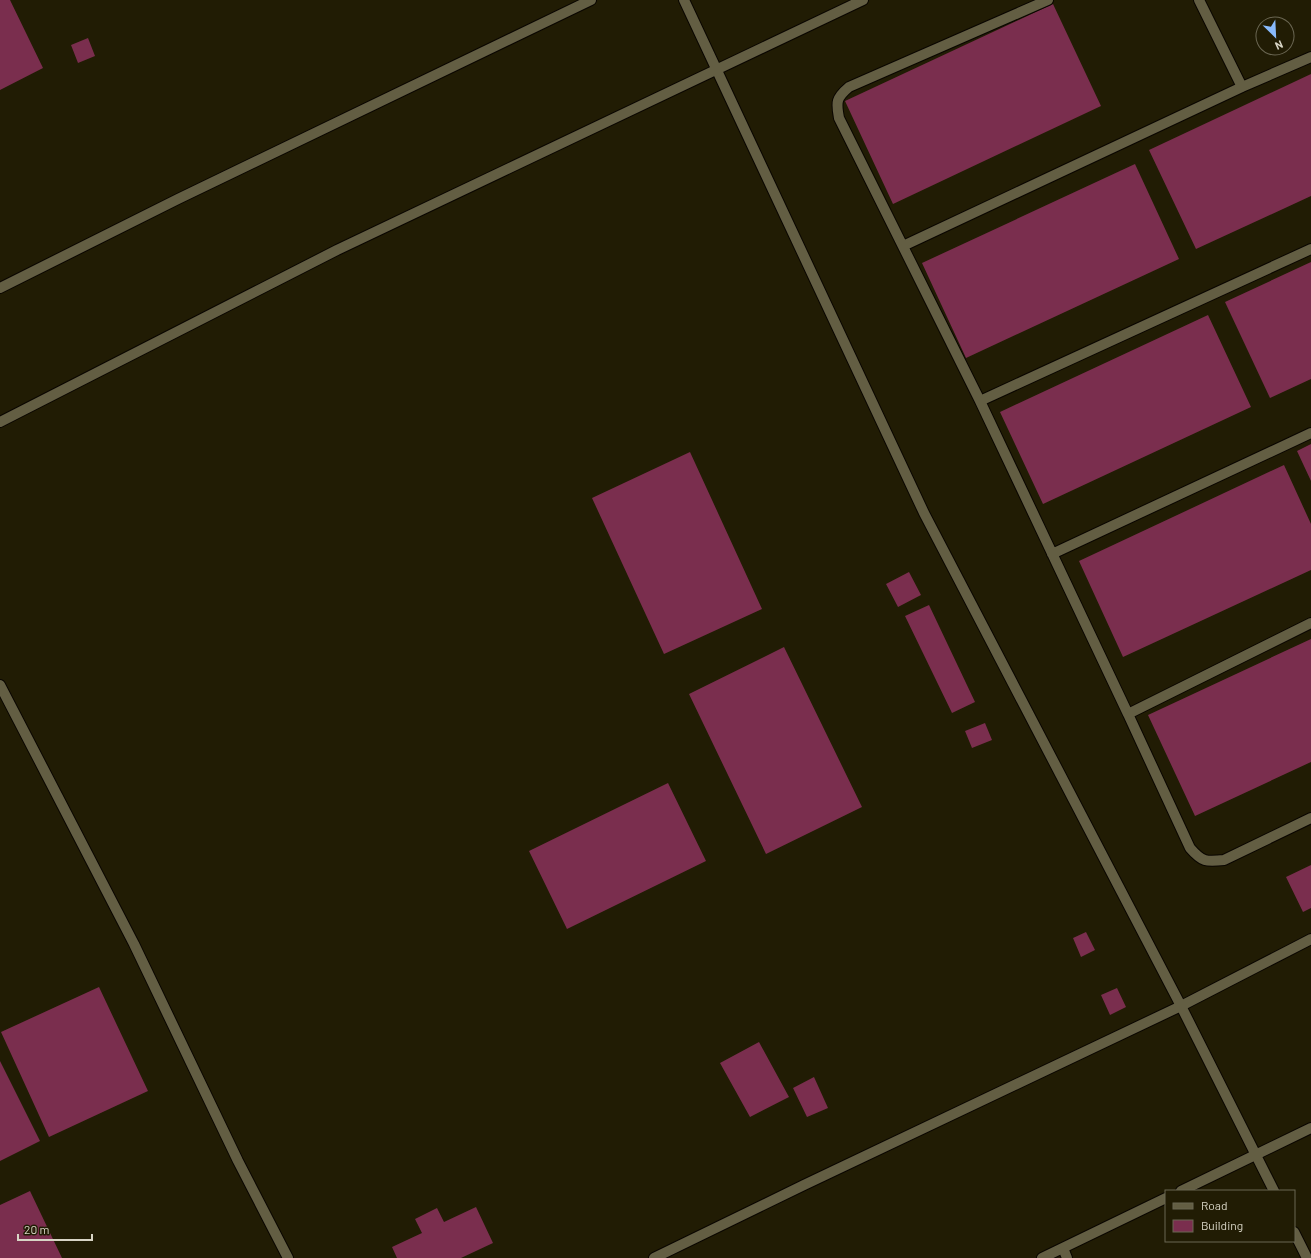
<svg xmlns="http://www.w3.org/2000/svg" width="1311" height="1258" font-family="Barlow,sans-serif">
  <style>
    .building { fill: #7a2e4e }
    .lines { fill: none; stroke-linecap: round; stroke-linejoin: round }
    .minor-casing { stroke: #0a0600; stroke-width: 12 }
    .minor { stroke: #635e43; stroke-width: 10 }
  </style>
  <rect width="100%" height="100%" fill="#211c04"/>
  <path class="building" d="M0 0H10L43 68 0 90Z
    M1053 4 1101 106 893 204 845 101Z
    M88 38 95 56 78 63 71 45Z
    M1311 74V196L1196 249 1149 150Z
    M1135 164 1179 259 966 358 922 263Z
    M1311 262V379L1270 398 1225 302Z
    M1208 315 1251 407 1043 504 1000 412Z
    M1311 444V481L1297 451Z
    M690 452 762 609 664 654 592 498Z
    M1284 465 1311 524V570L1123 657 1079 561Z
    M909 572 921 595 898 607 886 584Z
    M929 605 975 702 952 713 905 616Z
    M1311 639V762L1195 816 1148 715Z
    M784 647 862 807 766 854 689 694Z
    M985 723 992 740 972 748 965 731Z
    M668 783 706 861 567 929 529 851Z
    M1311 865V908L1303 912 1286 877Z
    M1086 932 1095 950 1081 957 1073 938Z
    M99 987 148 1091 49 1137 1 1032Z
    M1117 988 1126 1007 1110 1015 1101 995Z
    M759 1042 789 1097 750 1117 720 1063Z
    M0 1061 40 1141 0 1161Z
    M814 1077 828 1108 807 1117 793 1088Z
    M30 1191 62 1258H0V1205Z
    M476 1207 493 1243 461 1258H397L392 1247 422 1233 415 1219 437 1208 444 1222Z"/>
  <g class="lines">
    <g class="minor-casing">
      <path id="minor" d="M684 0 924 513 1181 1006 1274 1191
        M1048 0 849 87C836 98 836 102 839 118L980 401 1311 249
        M1199 0 1242 87
        M903 246 1242 87 1311 57
        M0 288 178 199 591 0
        M980 401 1128 714 1311 623
        M0 422 337 250 863 0
        M1052 554 1311 433
        M0 685 134 944 238 1161 288 1258
        M1128 714 1190 848C1202 862 1206 862 1224 860L1311 818
        M1181 1191 1311 1128
        M1294 1232 1307 1258
        M1063 1248 1067 1258
        M654 1258 804 1185 1181 1006 1311 939
        M1042 1258 1166 1198"/>
    </g>
    <use href="#minor" class="minor"/>
  </g>
  <rect x="1165" y="1190" width="130" height="52" fill="#211c04" stroke="#6a6652"/>
  <rect x="1173" y="1203" width="20" height="6" fill="#635e43" stroke="#6a6652"/>
  <text x="1201" y="1210" font-size="12" fill="#d8d5c6">Road</text>
  <rect x="1173" y="1220" width="20" height="12" fill="#7a2e4e" stroke="#6a6652"/>
  <text x="1201" y="1230" font-size="12" fill="#d8d5c6">Building</text>
  <g transform="translate(1275 36) rotate(156)"><circle r="19" fill="#211c04" stroke="#6a6652"/>
  <path d="M0-3L7 15L0 10L-7 15Z" fill="#88bafc"/>
  <text y="-6" font-size="11" font-weight="bold" text-anchor="middle" fill="#d8d5c6">N</text>
  </g>
  <path d="M18 1234v6h74v-6" fill="none" stroke="#d8d5c6" stroke-width="2"/>
  <text x="24" y="1234" font-size="12" fill="#d8d5c6" stroke="#211c04" stroke-width="3" paint-order="stroke">20 m</text>
</svg>
